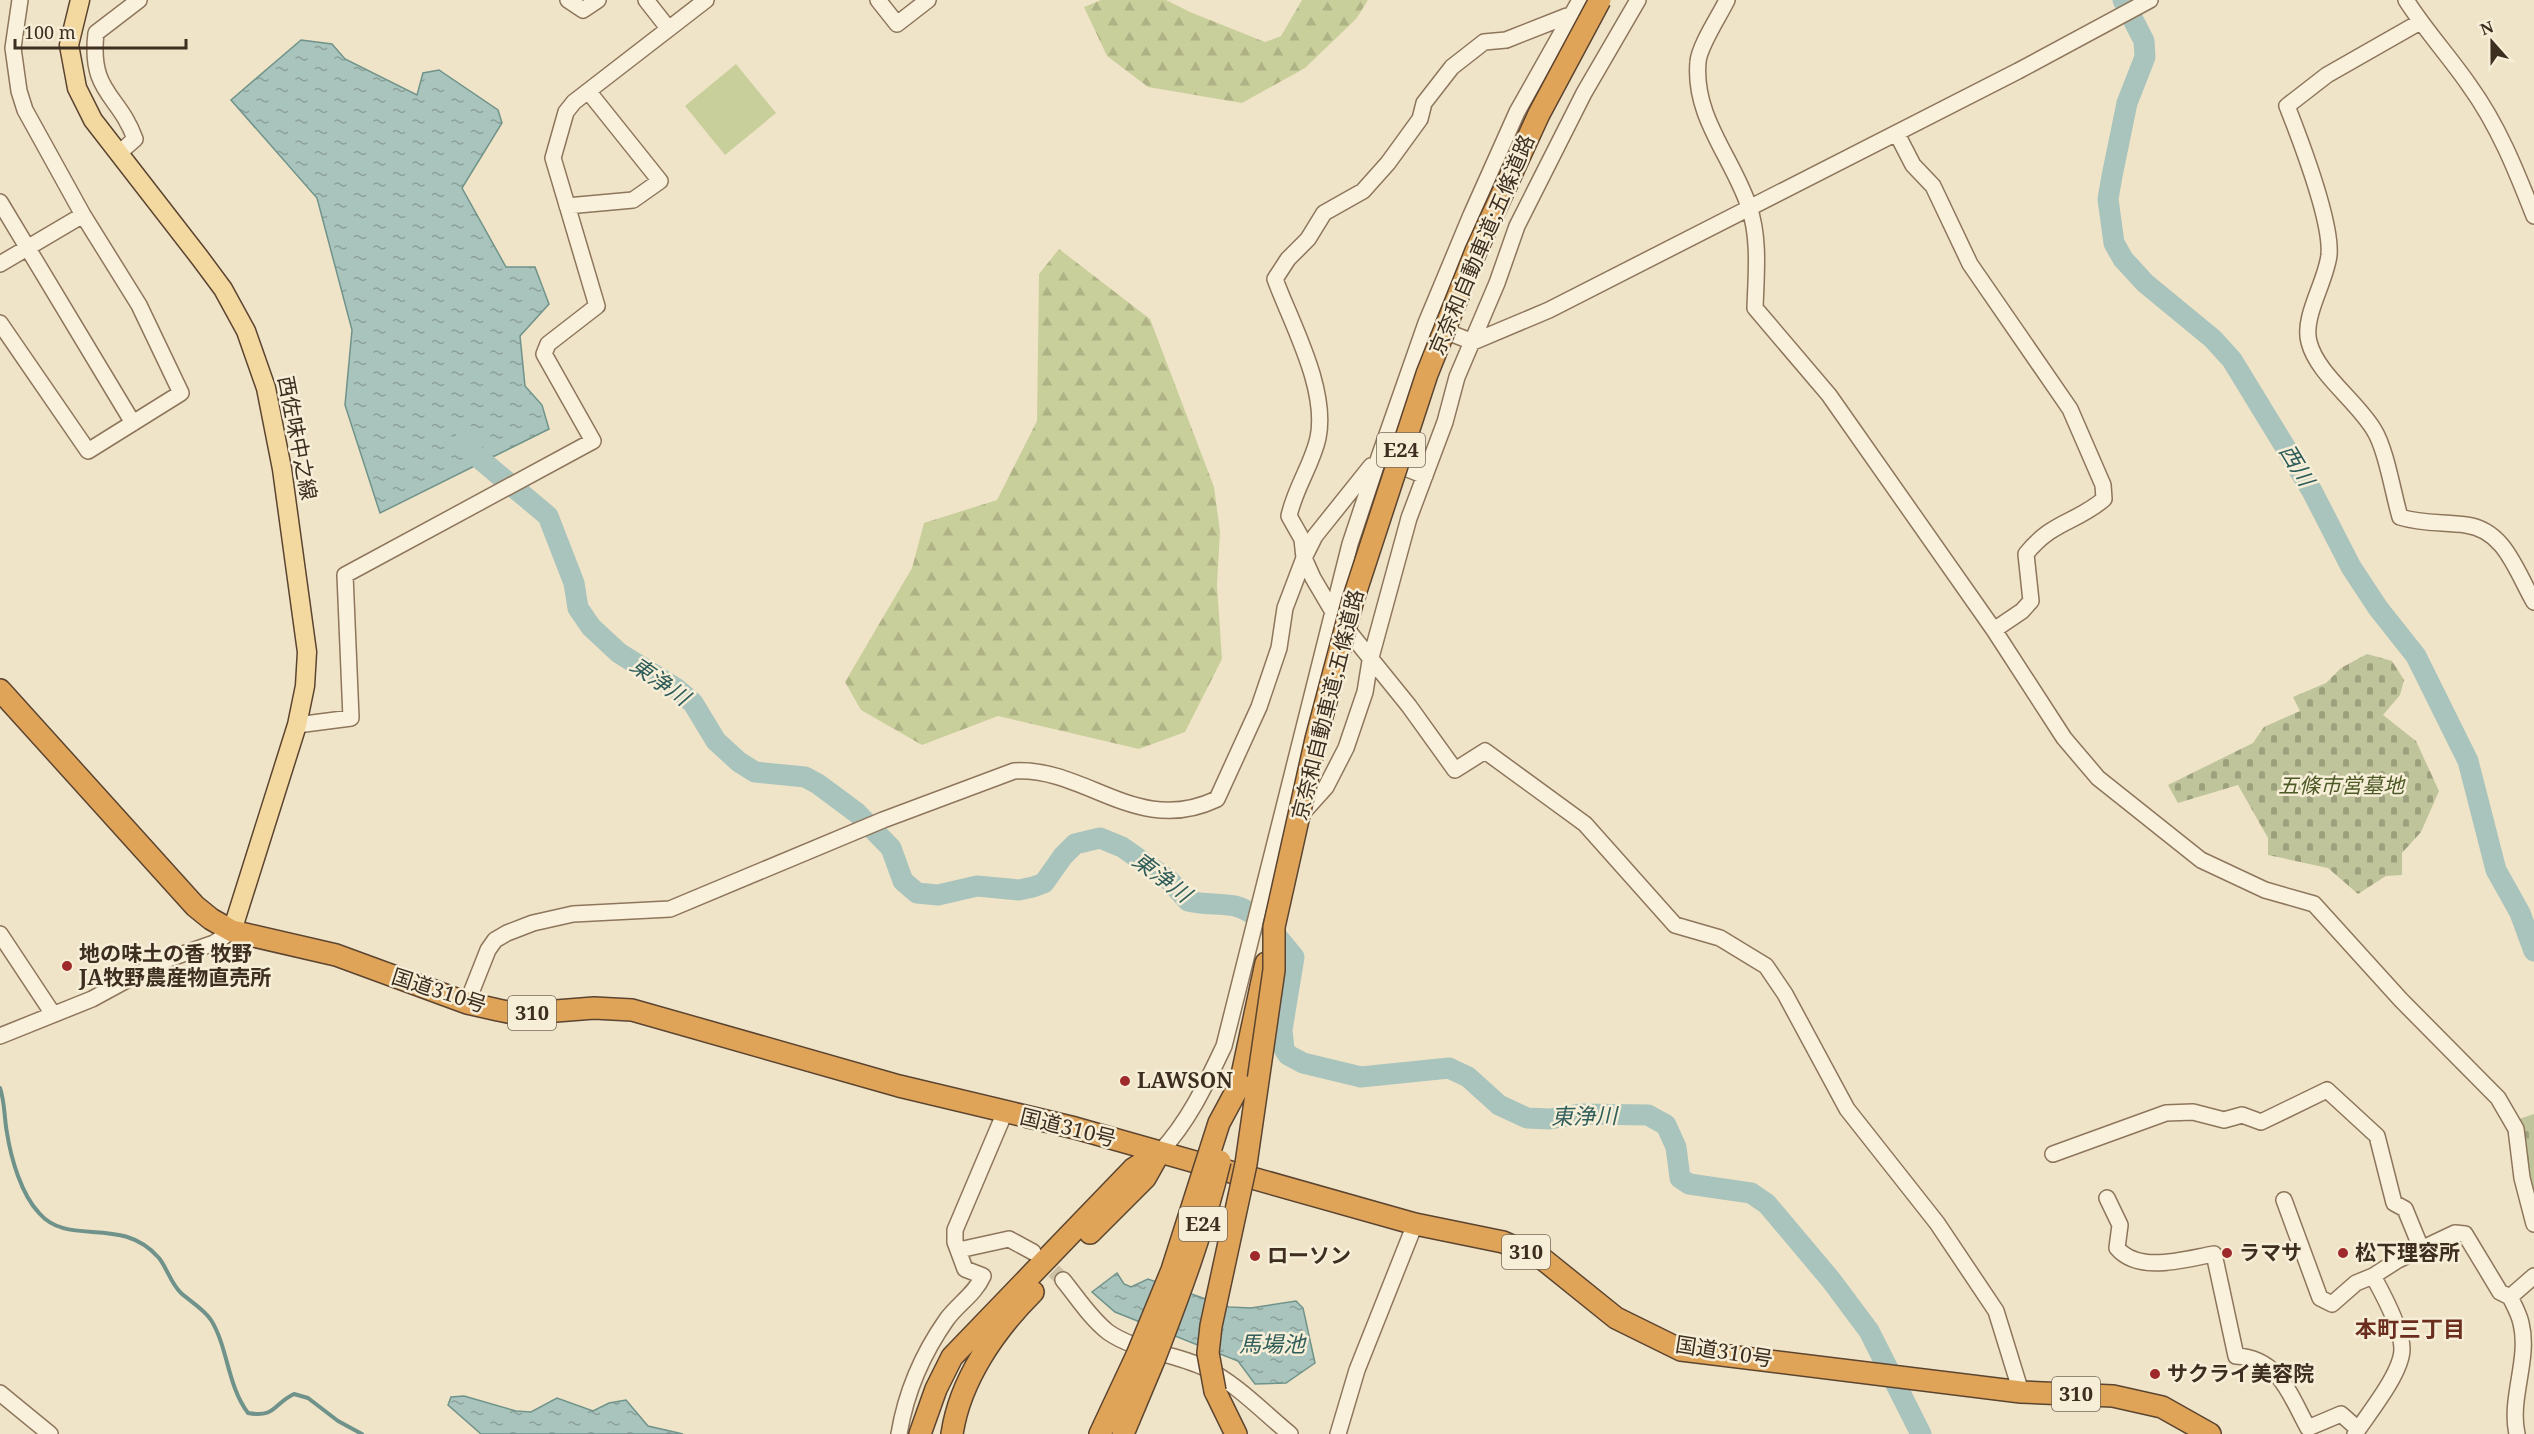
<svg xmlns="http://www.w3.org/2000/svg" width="2534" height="1434" font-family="'Noto Serif','Noto Sans JP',serif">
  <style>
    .forest { fill: url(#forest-firs) }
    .cemetery { fill: url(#cemetery-stones) }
    .pitch { fill: #c9cf9b }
    .water { fill: url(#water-ripples); stroke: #6f938a; stroke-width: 1.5 }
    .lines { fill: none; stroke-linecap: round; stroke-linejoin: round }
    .stream { stroke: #6f938a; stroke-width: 4 }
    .river { stroke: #a9c4bc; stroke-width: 21 }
    .minor-tunnel { stroke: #ccc0a6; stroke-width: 15; stroke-dasharray: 15 8; stroke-linecap: butt }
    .minor-casing { stroke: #8d765c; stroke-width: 18 }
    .major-casing { stroke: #5b4430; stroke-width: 21 }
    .highway-casing { stroke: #5b4430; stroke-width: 24 }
    .minor { stroke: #faf1dc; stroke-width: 15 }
    .major { stroke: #f3d9a0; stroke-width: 18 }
    .highway { stroke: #e0a458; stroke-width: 21 }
    .highway-bridge-casing { stroke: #5b4430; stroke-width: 24; stroke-linecap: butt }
    .highway-bridge { stroke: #e0a458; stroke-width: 21 }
    .poi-dot { fill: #9e2a2b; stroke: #f7eed8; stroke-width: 2 }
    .labels { text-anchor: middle; stroke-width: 5; stroke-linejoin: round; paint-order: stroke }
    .shield { fill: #f7eed8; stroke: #756857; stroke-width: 1.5 }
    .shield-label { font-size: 20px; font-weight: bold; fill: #3d2e20 }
    .street-label { font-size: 21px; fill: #3d2e20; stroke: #f7eed8 }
    .park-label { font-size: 21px; font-style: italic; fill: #4d5a26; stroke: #f7eed8 }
    .poi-label { font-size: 21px; font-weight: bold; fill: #3d2e20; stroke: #f7eed8; text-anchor: start }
    .water-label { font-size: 22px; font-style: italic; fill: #2f5d5a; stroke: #f7eed8 }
    .neighbourhood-label { font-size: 22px; font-weight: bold; fill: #6b2e1e; stroke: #f7eed8 }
  </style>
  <defs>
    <pattern id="forest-firs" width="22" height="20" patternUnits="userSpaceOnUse" patternTransform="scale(1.5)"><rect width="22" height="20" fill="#c9cf9b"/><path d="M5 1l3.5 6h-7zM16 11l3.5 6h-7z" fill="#aeb285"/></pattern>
    <pattern id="cemetery-stones" width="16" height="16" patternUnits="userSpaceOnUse" patternTransform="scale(1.5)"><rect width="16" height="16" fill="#bfc49a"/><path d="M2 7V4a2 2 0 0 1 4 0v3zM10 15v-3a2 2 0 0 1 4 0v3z" fill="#9ca07d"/></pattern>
    <pattern id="water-ripples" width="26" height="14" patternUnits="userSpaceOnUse" patternTransform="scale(1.5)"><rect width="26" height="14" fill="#a9c4bc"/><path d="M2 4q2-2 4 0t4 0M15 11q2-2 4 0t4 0" fill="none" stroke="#8ba098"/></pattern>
  </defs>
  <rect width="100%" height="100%" fill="#f0e4c8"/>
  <path class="forest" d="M1101 0H1166L1190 12 1265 42 1281 36 1302 0H1368L1356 19 1305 68 1242 103 1148 87 1107 56 1084 7Z
    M1059 249 1150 319 1214 487 1220 532 1217 585 1222 659 1185 732 1139 749 998 716 922 745 861 710 845 682 912 568 924 523 997 500 1037 421 1039 274Z"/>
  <path class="cemetery" d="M2367 654 2392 661 2404 680 2400 695 2383 715 2416 741 2439 791 2421 832 2402 853V875L2386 876 2358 894 2328 868 2268 855V838L2238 785 2178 803 2168 785 2253 743 2264 727 2300 711 2293 697 2326 683 2341 668Z
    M2534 1114V1208L2519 1119Z"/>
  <path class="pitch" d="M736 64 776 113 725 155 685 106Z"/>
  <path class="water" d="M301 40 332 44 345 59 417 95 423 73 439 70 498 110 502 123 462 188 506 267H535L549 304 520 336 525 386 542 405 549 429 380 513 345 405 352 330 317 198 231 100Z
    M1117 1273 1124 1284 1131 1287 1148 1279 1229 1307 1251 1308 1296 1301 1303 1308 1315 1363 1286 1383 1255 1384 1238 1361 1115 1312 1092 1292Z
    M464 1396 516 1411 531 1412 557 1398 593 1411 609 1403 626 1400 648 1426 683 1434H481L448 1405 451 1397Z"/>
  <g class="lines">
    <path class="stream" d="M0 1088C5 1103 4 1117 7 1133 11 1158 21 1194 39 1213 69 1248 121 1214 159 1258 167 1268 171 1284 181 1293 191 1302 204 1309 211 1320 228 1347 227 1385 248 1413 276 1418 273 1404 294 1394L308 1398 338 1421 362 1434"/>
    <path class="river" d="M2123 0 2144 41 2145 57 2127 103 2112 176 2108 199 2114 243 2123 259 2145 283 2213 339 2232 360 2312 491 2351 567 2378 608 2416 656 2468 761 2496 870 2520 913 2534 951
      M462 444 548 516 574 583 578 608 591 627 619 653 677 689 693 703 716 741 739 762 755 772 805 777 818 784 857 813 891 848 903 881 917 893 938 895 977 886 1019 890 1033 887 1044 883 1063 856 1075 844 1100 838 1122 847 1169 880 1188 901C1204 905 1220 903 1235 906 1260 912 1278 938 1294 957L1282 1030 1284 1049 1288 1055 1303 1063 1361 1077 1449 1068 1468 1077 1499 1105 1527 1118 1550 1119 1580 1114 1648 1115 1666 1125 1676 1147 1680 1178 1689 1184 1751 1193 1767 1204 1831 1280 1869 1331 1921 1434"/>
    <path class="minor-tunnel" d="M1037 1255 1063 1280"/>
    <g class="minor-casing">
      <path id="minor" d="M568 0 583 10 598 0
        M646 0 668 28
        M878 0 897 24 928 0
        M1727 0C1720 15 1699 46 1698 62 1693 117 1733 158 1749 207 1760 238 1756 276 1755 308L1829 395 1994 630 2064 738 2098 778 2201 860 2265 890 2314 904 2401 1000 2498 1098 2516 1129 2522 1178 2534 1224
        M2406 0C2425 30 2449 56 2469 85 2498 125 2516 170 2534 216
        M1571 17 1567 16 1506 40 1484 42 1452 67 1424 103 1420 119 1388 163 1363 191 1324 213 1308 239 1288 259 1275 279C1292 325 1328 389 1318 438 1312 465 1295 488 1289 516L1302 539 1304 558 1313 578 1333 612 1409 706 1455 770 1485 751 1585 824 1675 925 1720 938 1766 966 1785 994 1847 1109 1937 1223 1996 1311 2021 1392
        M2420 22 2327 75 2287 106C2300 139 2332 221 2329 255 2326 282 2302 317 2309 342 2317 374 2357 401 2374 430 2386 449 2393 493 2400 517 2422 524 2443 522 2466 525 2505 530 2516 571 2534 602
        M1897 134 1913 165 1933 186 1970 264 2070 409 2103 485 2104 499C2076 523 2052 521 2026 554L2031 601 2022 611 1994 630
        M119 153 135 139C119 94 89 93 96 33L139 0
        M0 202 133 423
        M567 206 633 200 660 181 588 91
        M0 264 83 215
        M0 323 88 451 181 393 139 305 83 215 25 110 19 91 13 48 20 0
        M1437 328 1473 342 1549 310 2018 71 2150 0
        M1390 462 1425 476
        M297 725 351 718 345 575 593 441 544 354 548 344 597 306 553 158 566 112 574 102 706 0
        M1299 817 1326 787 1346 748 1365 692 1370 661 1409 518 1445 422 1457 377 1497 283 1517 226 1584 93 1638 0
        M0 934 53 1014
        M467 1003 488 950 495 940 507 933 533 923 573 914 670 909 883 820 1014 771C1087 767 1137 837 1217 799L1259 707 1279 648 1285 608 1304 558 1315 536 1371 466
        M0 1036 92 999 160 962 214 943 232 931
        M1160 1152C1189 1121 1206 1084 1224 1046L1350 544 1379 457 1426 323 1471 215 1517 112 1580 0
        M2053 1154 2166 1113 2193 1112 2224 1120 2242 1115 2261 1122 2327 1090 2377 1136 2394 1203 2405 1209 2421 1248
        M2107 1198 2120 1225 2117 1248C2139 1274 2185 1259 2214 1254L2236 1356C2279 1358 2290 1395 2308 1428L2341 1414 2358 1429
        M2284 1200 2320 1298 2332 1304 2356 1283 2373 1276
        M959 1250 1009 1239 1033 1252
        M1063 1280C1077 1297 1090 1318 1108 1332 1135 1351 1173 1353 1203 1367 1236 1383 1262 1411 1290 1434
        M2510 1297 2534 1276
        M0 1393 50 1434
        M899 1434C906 1392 923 1353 947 1319 959 1303 975 1294 983 1276L965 1269 955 1242V1230L1005 1112
        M1338 1434 1357 1370 1415 1224
        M2355 1434C2368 1414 2402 1373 2402 1349 2402 1329 2383 1294 2373 1276L2398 1260 2455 1233 2465 1234 2500 1292 2510 1297C2514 1305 2519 1314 2521 1323 2530 1359 2509 1398 2517 1434"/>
    </g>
    <g class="major-casing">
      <path id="major" d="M80 0 69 45 77 88 93 120 200 258 223 289 246 331 266 388 282 469 307 652 305 686 297 725 232 931"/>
    </g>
    <g class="highway-casing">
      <path id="highway" d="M0 690 195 906 211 919 232 931 336 955 467 1003 498 1010 518 1014 594 1008 632 1010 899 1086 1075 1128 1415 1224 1503 1242 1544 1260 1616 1318 1681 1350 2021 1392 2113 1396 2162 1407 2210 1434
        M1240 1084 1266 963
        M1090 1233 1145 1178 1158 1155
        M1215 1391 1236 1434
        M920 1434 936 1389 952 1357 1133 1169 1160 1152
        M952 1434C960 1380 995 1330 1033 1292
        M1100 1434 1137 1355
        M1123 1434 1154 1360"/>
    </g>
    <use href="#minor" class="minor"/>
    <use href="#major" class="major"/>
    <use href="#highway" class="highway"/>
    <g class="highway-bridge-casing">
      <path id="highway-bridge" d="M1137 1355 1172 1270 1219 1123 1240 1084
        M1154 1360C1179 1295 1204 1229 1220 1161
        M1215 1391 1208 1353 1211 1326 1246 1164 1274 970V927L1316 739 1353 600 1427 374 1476 251 1539 114 1600 0"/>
    </g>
    <use href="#highway-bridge" class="highway-bridge"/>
  </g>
  <g class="poi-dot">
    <circle cx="67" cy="966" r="6"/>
    <circle cx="1125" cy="1081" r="6"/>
    <circle cx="2227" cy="1253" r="6"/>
    <circle cx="2343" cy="1253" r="6"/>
    <circle cx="1255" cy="1256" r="6"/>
    <circle cx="2155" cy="1374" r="6"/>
  </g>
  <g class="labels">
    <g class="shield">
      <rect x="1377" y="433" width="48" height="34" rx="4.5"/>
      <rect x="508" y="996" width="48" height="34" rx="4.5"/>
      <rect x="1179" y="1207" width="48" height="34" rx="4.5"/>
      <rect x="1502" y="1235" width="48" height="34" rx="4.5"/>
      <rect x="2052" y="1377" width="48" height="34" rx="4.5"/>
    </g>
    <g class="shield-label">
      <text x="1401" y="457">E24</text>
      <text x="532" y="1020">310</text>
      <text x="1203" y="1231">E24</text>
      <text x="1526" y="1259">310</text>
      <text x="2076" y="1401">310</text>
    </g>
    <g class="street-label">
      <text transform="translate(1482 245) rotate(-67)" y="7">京奈和自動車道;五條道路</text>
      <text transform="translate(297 438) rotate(79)" y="7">西佐味中之線</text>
      <text transform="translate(1328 705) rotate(-76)" y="7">京奈和自動車道;五條道路</text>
      <text transform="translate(439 991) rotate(18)" y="7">国道310号</text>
      <text transform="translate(1068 1128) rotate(14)" y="7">国道310号</text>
      <text transform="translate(1724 1352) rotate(9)" y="7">国道310号</text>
    </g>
    <g class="park-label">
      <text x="2341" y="793">五條市営墓地</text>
    </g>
    <g class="poi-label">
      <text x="79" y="961">地の味土の香 牧野<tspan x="79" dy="24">JA牧野農産物直売所</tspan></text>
      <text x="1137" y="1088">LAWSON</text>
      <text x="2239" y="1260">ラマサ</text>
      <text x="2355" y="1260">松下理容所</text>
      <text x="1267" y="1263">ローソン</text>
      <text x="2167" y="1381">サクライ美容院</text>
    </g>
    <g class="water-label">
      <text transform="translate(2297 465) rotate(59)" y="8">西川</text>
      <text transform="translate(660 681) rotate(35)" y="8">東浄川</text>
      <text transform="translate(1162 877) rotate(37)" y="8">東浄川</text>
      <text transform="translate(1584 1116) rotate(-1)" y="8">東浄川</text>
      <text x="1272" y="1352">馬場池</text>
    </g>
    <g class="neighbourhood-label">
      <text x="2410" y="1337">本町三丁目</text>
    </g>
  </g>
  <g transform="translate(2492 42) rotate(339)" stroke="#f7eed8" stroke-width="4.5" paint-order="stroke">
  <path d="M0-4.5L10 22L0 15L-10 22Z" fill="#3d2e20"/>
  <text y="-9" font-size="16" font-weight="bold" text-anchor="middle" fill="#3d2e20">N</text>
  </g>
  <path d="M15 39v9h171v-9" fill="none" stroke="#3d2e20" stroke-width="3"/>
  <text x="24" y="39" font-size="18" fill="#3d2e20" stroke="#f7eed8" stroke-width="4.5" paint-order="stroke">100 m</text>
</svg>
